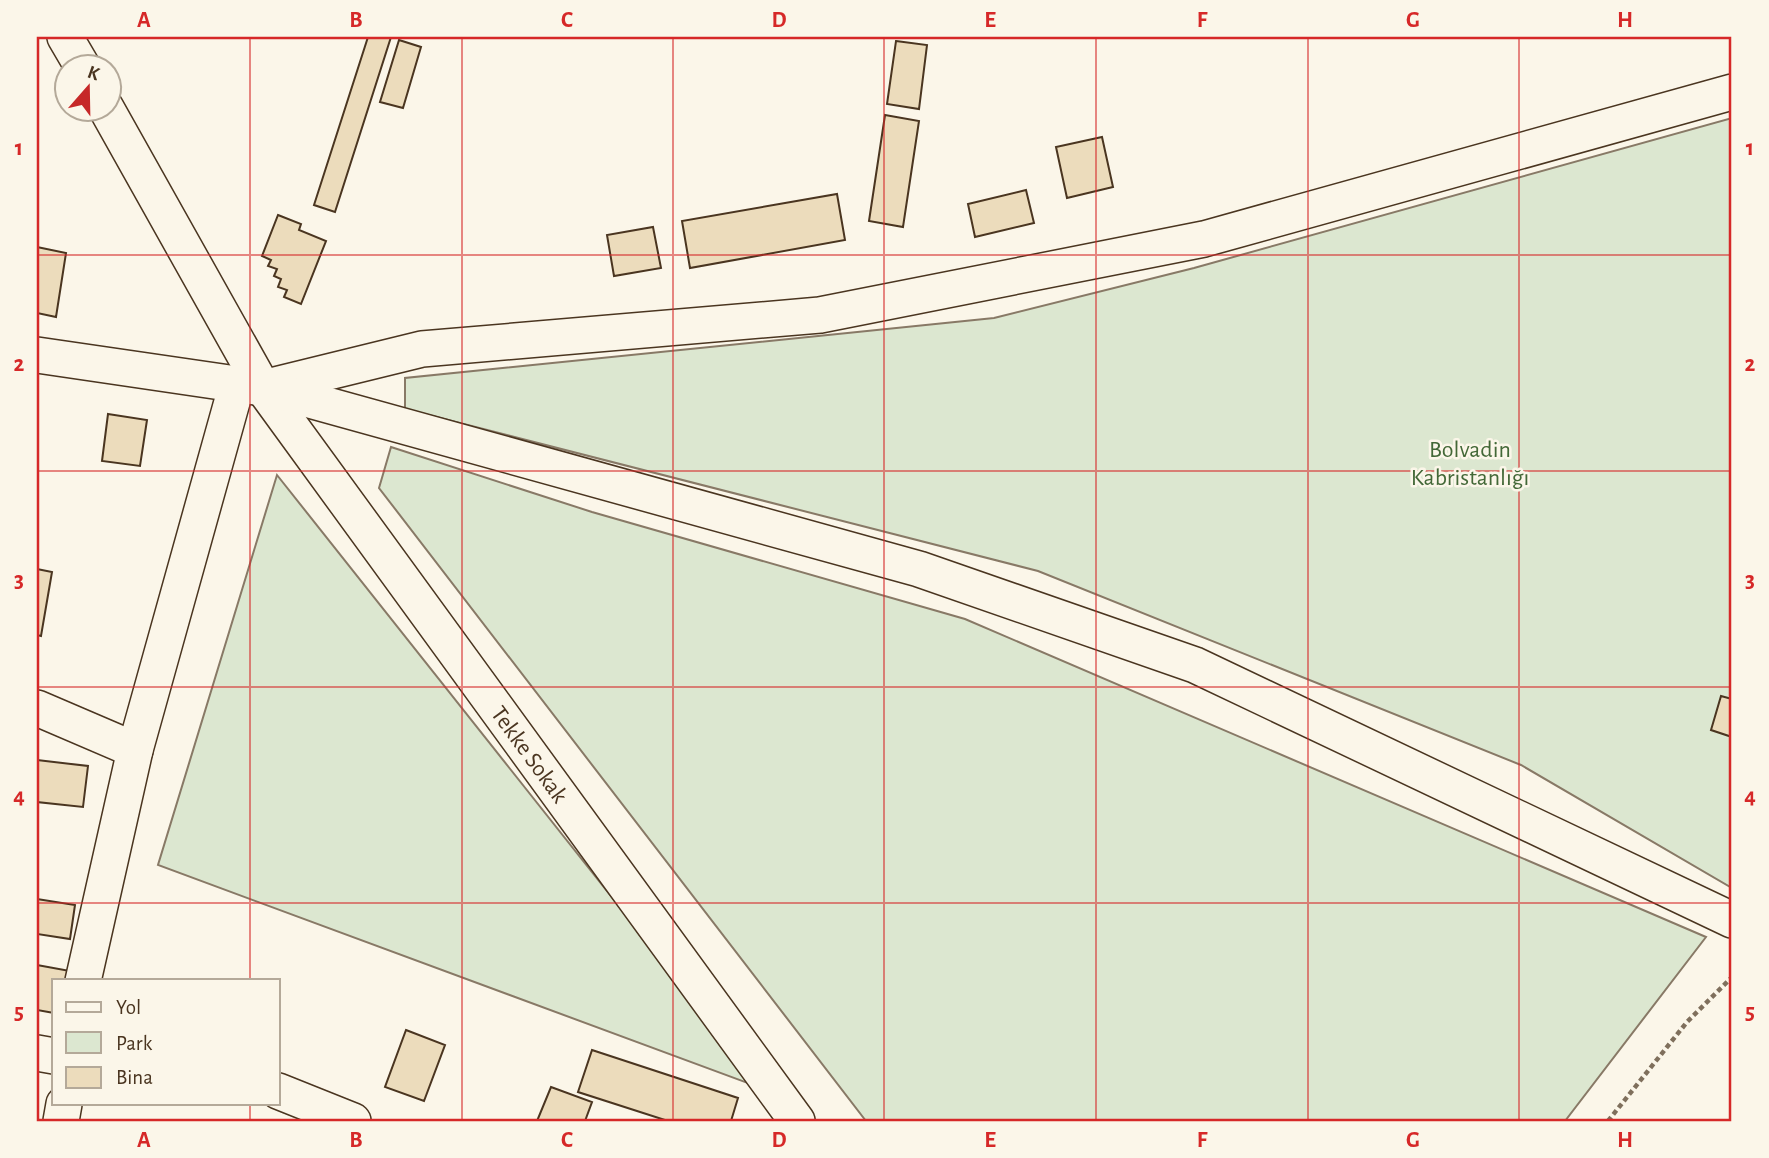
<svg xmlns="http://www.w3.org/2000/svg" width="1769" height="1158" font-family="'Alegreya Sans',sans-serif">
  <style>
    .green { fill: #dce7d0; stroke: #887966; stroke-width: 2 }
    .building { fill: #ecdcbc; stroke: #4a3520; stroke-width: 2 }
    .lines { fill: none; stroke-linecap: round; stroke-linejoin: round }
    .minor-casing { stroke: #4a3520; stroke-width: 38 }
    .path { stroke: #7f6f5c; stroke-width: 4.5; stroke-dasharray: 5 3.5; stroke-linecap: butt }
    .minor { stroke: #fbf6e9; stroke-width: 35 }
    .grid { fill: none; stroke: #d62828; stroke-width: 2; stroke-opacity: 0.55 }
    .labels { text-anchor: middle; stroke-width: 5; stroke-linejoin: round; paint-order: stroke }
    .park-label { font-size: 24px; fill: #436837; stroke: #fbf6e9 }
    .street-label { font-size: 24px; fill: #4a3520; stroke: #fbf6e9 }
    .neatline { fill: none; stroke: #d62828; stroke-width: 2.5 }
    .grid-label { font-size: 23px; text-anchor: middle; font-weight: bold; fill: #d62828 }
  </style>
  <rect width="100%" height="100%" fill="#fbf6e9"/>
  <path class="green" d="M1732 118V888L1521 765 1038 571 405 409V378L994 318 1194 268Z
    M391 447 592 512 965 619 1706 937 1565 1121H866L379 488Z
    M277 475 764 1089 158 865Z"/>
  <path class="building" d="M368 37H391L335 212 314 205Z
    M399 40 421 47 403 108 380 102Z
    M896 41 927 45 919 109 887 104Z
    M885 115 919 121 903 227 869 221Z
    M1102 137 1113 187 1067 198 1056 147Z
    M1026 190 1034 223 975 237 968 204Z
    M837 194 845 240 690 268 682 221Z
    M278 215 301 224 299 230 326 241 301 304 284 297 287 290 278 287 281 279 274 276 277 269 268 266 271 260 262 256Z
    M653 227 661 268 614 276 607 235Z
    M37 247 66 253 56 317 37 313Z
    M108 414 147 420 140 466 102 461Z
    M37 569 52 572 41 636 37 635Z
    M1721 696 1732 699V737L1711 730Z
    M37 760 88 766 83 807 37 802Z
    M37 899 75 905 70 939 37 934Z
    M37 965 70 971 68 981H54V1013L37 1010Z
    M406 1030 445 1045 424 1101 385 1087Z
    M592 1050 738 1098 731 1121H668L578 1092Z
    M551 1087 592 1102 585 1121H537Z"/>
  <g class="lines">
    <g class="minor-casing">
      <g id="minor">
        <path d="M65 37 82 66"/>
        <path id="s1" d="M106 108 263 388 797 1121"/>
        <path d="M37 355 263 388 422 349 820 315 1204 239 1732 92"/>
        <path d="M266 388 919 569 1195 665 1732 920"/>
        <path d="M37 708 135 750"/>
        <path d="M83 981 135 750 237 384"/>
        <path d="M37 1053 54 1056"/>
        <path d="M278 1091 353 1121"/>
        <path d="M61 1121 64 1104"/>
      </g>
    </g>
    <path class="path" d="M1608 1121 1687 1022 1732 977"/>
    <use href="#minor" class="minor"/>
  </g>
  <path class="grid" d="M250 37V981M462 37V1121M673 37V1121M884 37V1121M1096 37V1121M1308 37V1121M1519 37V1121M37 255H1732M37 471H1732M37 687H1732M37 903H1732M250 1104V1121"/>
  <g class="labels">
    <g class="park-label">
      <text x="1470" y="457">Bolvadin<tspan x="1470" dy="28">Kabristanlığı</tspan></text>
    </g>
    <g class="street-label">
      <text dy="8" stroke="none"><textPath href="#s1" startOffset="774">Tekke Sokak</textPath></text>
    </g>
  </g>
  <rect width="1769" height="1158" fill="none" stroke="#fbf6e9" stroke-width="77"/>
  <rect x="52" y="979" width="228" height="126" fill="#fbf6e9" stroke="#b4a999" stroke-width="2"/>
  <rect x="66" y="1002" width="35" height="10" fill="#fbf6e9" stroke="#b4a999" stroke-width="2"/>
  <text x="116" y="1014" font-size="21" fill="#4a3520">Yol</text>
  <rect x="66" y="1032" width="35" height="21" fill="#dce7d0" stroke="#b4a999" stroke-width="2"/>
  <text x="116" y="1050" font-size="21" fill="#4a3520">Park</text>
  <rect x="66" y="1067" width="35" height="21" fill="#ecdcbc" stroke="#b4a999" stroke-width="2"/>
  <text x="116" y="1084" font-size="21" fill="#4a3520">Bina</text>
  <g transform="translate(88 88) rotate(20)"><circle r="33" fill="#fbf6e9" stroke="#b4a999" stroke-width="2"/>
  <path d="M0-5L12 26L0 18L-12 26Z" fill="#c62828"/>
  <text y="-10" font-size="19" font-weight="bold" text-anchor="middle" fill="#4a3520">K</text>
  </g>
  <rect x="38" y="38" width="1692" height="1082" class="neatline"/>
  <g class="grid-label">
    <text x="144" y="27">A</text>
    <text x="356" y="27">B</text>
    <text x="567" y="27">C</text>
    <text x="779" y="27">D</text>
    <text x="990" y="27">E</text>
    <text x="1202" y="27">F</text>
    <text x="1413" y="27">G</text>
    <text x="1625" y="27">H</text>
    <text x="19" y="155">1</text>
    <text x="1750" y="155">1</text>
    <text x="19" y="371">2</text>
    <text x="1750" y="371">2</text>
    <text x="19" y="587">3</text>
    <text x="1750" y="587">3</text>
    <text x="19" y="803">4</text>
    <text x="1750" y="803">4</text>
    <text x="19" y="1019">5</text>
    <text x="1750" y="1019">5</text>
    <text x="144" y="1147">A</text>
    <text x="356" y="1147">B</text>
    <text x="567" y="1147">C</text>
    <text x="779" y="1147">D</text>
    <text x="990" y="1147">E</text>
    <text x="1202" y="1147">F</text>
    <text x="1413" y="1147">G</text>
    <text x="1625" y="1147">H</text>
  </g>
</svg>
